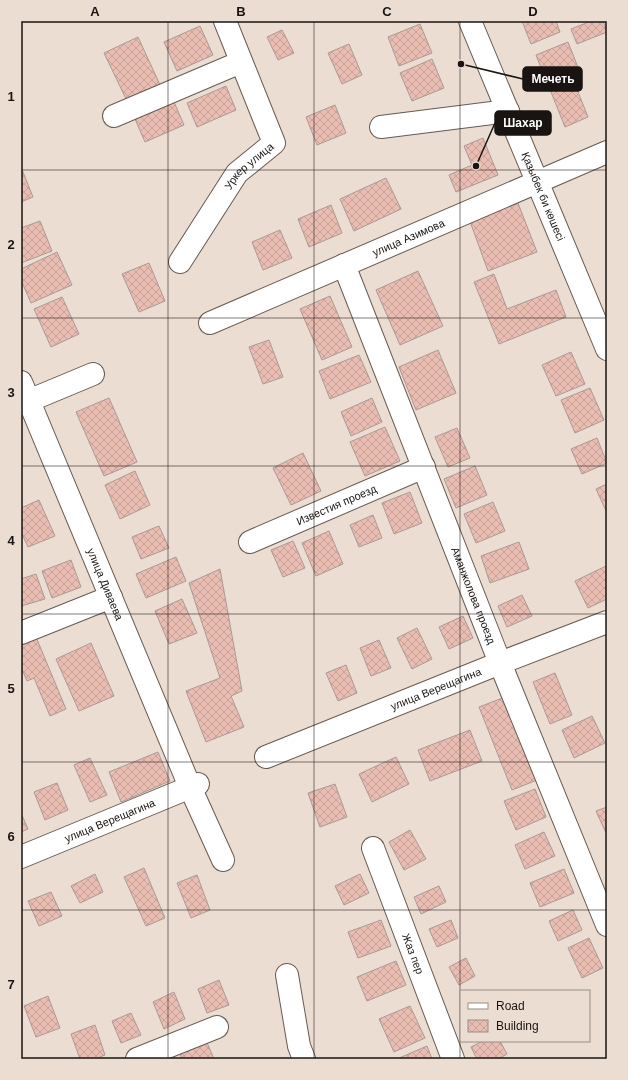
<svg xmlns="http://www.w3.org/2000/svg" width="628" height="1080" font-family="Arial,sans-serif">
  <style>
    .building { fill: url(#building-cross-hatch); stroke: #aa9995 }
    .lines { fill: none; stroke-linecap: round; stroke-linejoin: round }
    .minor-casing { stroke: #675a51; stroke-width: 24 }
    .major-casing { stroke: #675a51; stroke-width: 24 }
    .minor { stroke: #fff; stroke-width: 22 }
    .major { stroke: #fff; stroke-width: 22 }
    .grid { fill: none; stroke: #191411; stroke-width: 1; stroke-opacity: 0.55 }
    .labels { text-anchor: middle; stroke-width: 4; stroke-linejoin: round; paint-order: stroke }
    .street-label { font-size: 11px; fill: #191411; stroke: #ecddd3 }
    .leader { fill: none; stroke: #191411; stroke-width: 1.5 }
    .callout-dot { fill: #191411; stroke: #ecddd3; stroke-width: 1.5 }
    .callout { fill: #191411; stroke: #191411; stroke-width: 1.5 }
    .callout-label { font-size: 12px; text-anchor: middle; font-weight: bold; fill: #fff }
    .neatline { fill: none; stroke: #191411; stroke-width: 1.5 }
    .grid-label { font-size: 13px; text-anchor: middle; font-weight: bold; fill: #191411 }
  </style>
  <defs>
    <pattern id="building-cross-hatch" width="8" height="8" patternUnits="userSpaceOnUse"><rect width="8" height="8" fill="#eabdb2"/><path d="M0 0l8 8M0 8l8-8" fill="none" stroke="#c8a298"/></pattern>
  </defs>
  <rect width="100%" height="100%" fill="#ecddd3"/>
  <path class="building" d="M522 21H556L560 32 531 44Z
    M591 21H603L607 32 577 44 571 29Z
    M420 24 432 53 399 66 388 37Z
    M200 26 213 55 177 71 164 42Z
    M282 30 294 53 278 60 267 37Z
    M138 37 161 87 128 103 104 53Z
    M568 42 579 70 547 83 536 55Z
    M349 44 362 75 342 84 328 53Z
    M432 59 444 88 412 101 400 73Z
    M572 77 588 117 565 127 549 87Z
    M226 86 236 110 197 127 187 103Z
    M174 102 184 125 145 142 135 119Z
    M335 105 346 133 317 145 306 117Z
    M483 138 498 175 456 192 449 175 472 165 464 146Z
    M21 167 33 197 21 202Z
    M386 178 401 209 354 231 340 199Z
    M516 198 537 252 488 271 468 216Z
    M331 205 342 233 309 247 298 219Z
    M40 221 52 251 21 263V228Z
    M280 230 292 258 263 270 252 242Z
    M57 252 72 285 31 303 21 280V269Z
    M149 263 165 301 139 312 122 274Z
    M418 271 443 326 400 345 376 290Z
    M494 274 507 309 556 290 566 317 499 344 474 282Z
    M330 296 352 347 322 360 300 309Z
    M62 297 79 334 51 347 34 309Z
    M269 340 283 377 263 384 249 347Z
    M438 350 456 393 416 410 399 367Z
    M571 352 585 384 556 396 542 365Z
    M359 355 371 382 330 399 319 371Z
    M590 388 604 420 575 433 561 400Z
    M109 398 137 462 104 476 76 412Z
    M372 398 382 422 351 436 341 412Z
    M385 427 400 461 365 476 350 442Z
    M457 428 470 458 448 467 435 437Z
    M597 438 607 463 582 474 571 449Z
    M303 453 321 491 291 505 273 468Z
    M475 466 487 495 456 508 444 479Z
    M135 471 150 505 120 519 105 485Z
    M607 484V513L596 489Z
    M410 492 422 523 394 534 382 503Z
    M39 500 55 536 28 547 21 532V508Z
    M493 502 505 531 476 543 464 514Z
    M373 515 382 538 359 547 350 525Z
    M159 526 169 548 141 559 132 537Z
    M329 531 343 564 316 576 302 543Z
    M293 541 305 568 283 577 271 550Z
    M519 542 529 569 490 583 481 556Z
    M176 557 186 581 146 598 136 574Z
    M71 560 81 587 52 598 42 571Z
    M606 566 607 599 588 608 575 581Z
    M220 569 242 691 231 696 244 727 206 742 186 691 220 678 189 583Z
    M36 574 45 599 21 606V579Z
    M522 595 532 616 507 627 498 606Z
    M182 599 197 633 169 644 155 611Z
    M463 616 473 638 449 649 439 627Z
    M417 628 432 659 412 669 397 638Z
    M36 637 66 709 50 716 34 678 27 681 21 667V644Z
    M379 640 391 668 371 676 360 648Z
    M91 643 114 696 79 711 56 659Z
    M346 665 357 693 338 701 326 673Z
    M555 673 572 715 550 724 533 682Z
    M505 697 537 780 512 790 479 707Z
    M592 716 605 743 574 758 562 730Z
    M470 730 482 761 430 781 418 750Z
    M158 752 170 781 121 802 109 772Z
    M396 757 409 784 372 802 359 774Z
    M90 758 107 795 90 802 74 765Z
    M57 783 68 810 45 820 34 792Z
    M335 784 347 817 320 827 308 793Z
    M535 789 546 817 516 830 504 801Z
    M607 807V833H606L596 811Z
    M21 813 28 829 21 832Z
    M410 830 426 859 404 870 389 842Z
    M544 832 555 856 525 869 515 845Z
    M144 868 165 918 146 926 124 877Z
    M564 869 574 893 540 907 530 883Z
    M95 874 103 892 80 903 71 886Z
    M360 874 369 893 344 905 335 886Z
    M197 875 210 910 191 918 177 883Z
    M439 886 446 902 421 914 414 897Z
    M51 892 62 916 39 926 28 901Z
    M573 910 582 930 558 941 549 921Z
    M381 920 391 946 358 958 348 932Z
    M451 920 458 938 437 947 429 929Z
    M589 938 603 968 582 978 568 948Z
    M466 958 475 976 459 985 449 967Z
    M396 961 406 985 367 1001 357 977Z
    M219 980 229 1005 207 1013 198 989Z
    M174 992 185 1019 164 1029 153 1002Z
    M48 996 60 1028 36 1037 24 1006Z
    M410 1006 425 1038 394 1052 379 1019Z
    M131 1013 141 1035 121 1043 112 1021Z
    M95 1025 105 1055 95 1059H80L71 1034Z
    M205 1038 214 1059H182L178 1050Z
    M483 1041H500L507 1054 498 1059H477L471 1047Z
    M427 1046 432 1059H397Z"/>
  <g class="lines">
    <g class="minor-casing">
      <g id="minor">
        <path d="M114 116 241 62"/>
        <path d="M381 127 508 111"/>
        <path id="s1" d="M180 262 237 173 274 143 225 21"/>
        <path id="s2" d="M344 265 500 663 607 925"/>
        <path id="s3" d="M210 323 607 152"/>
        <path id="s4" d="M21 382 190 787 223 860"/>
        <path d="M21 404 93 374"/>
        <path id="s5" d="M250 542 424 467"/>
        <path d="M21 633 111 597"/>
        <path id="s6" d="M266 757 500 663 607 622"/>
        <path id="s7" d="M373 848 453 1059"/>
        <path id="s8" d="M21 857 198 784"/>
        <path d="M287 975 299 1046 304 1059"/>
        <path d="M137 1059 217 1027"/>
      </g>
    </g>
    <g class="major-casing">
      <g id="major">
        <path id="s9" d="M470 21 607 349"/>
      </g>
    </g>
    <use href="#minor" class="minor"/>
    <use href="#major" class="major"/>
  </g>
  <path class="grid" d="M168 21V1059M314 21V1059M460 21V1059M21 170H607M21 318H607M21 466H607M21 614H607M21 762H607M21 910H607"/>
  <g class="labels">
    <g class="street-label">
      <text dy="4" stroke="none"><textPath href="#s1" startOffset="119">Уркер улица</textPath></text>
      <text dy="4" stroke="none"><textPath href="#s9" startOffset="190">Қазыбек би көшесі</textPath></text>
      <text dy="4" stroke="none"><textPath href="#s3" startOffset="216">улица Азимова</textPath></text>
      <text dy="4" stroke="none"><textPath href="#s5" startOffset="94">Известия проезд</textPath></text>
      <text dy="4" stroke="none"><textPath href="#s4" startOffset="219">улица Диваева</textPath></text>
      <text dy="4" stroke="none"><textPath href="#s2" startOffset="355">Аманжолова проезд</textPath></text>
      <text dy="4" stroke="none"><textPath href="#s6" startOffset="183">улица Верещагина</textPath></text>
      <text dy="4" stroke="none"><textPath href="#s8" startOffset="96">улица Верещагина</textPath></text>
      <text dy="4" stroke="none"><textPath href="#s7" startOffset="113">Жаз пер</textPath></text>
    </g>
  </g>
  <path class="leader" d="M461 64L523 79M476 166L495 123"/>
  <g class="callout-dot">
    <circle cx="461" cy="64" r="4"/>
    <circle cx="476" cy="166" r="4"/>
  </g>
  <g class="callout">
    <rect x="523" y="67" width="59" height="24" rx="4"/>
    <rect x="495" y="111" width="56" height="24" rx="4"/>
  </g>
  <g class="callout-label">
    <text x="553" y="83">Мечеть</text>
    <text x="523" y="127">Шахар</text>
  </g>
  <rect width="628" height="1080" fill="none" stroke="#ecddd3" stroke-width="44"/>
  <rect x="460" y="990" width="130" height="52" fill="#ecddd3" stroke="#988d85"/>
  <rect x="468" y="1003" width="20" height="6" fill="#ffffff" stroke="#988d85"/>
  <text x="496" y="1010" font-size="12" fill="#191411">Road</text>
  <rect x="468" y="1020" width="20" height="12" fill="url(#building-cross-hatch)" stroke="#988d85"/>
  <text x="496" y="1030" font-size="12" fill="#191411">Building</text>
  <rect x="22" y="22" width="584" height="1036" class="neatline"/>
  <g class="grid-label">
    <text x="95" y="16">A</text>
    <text x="241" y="16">B</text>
    <text x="387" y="16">C</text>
    <text x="533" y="16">D</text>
    <text x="11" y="101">1</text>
    <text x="11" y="249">2</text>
    <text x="11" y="397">3</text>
    <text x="11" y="545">4</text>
    <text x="11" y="693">5</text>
    <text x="11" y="841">6</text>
    <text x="11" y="989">7</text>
  </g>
</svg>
